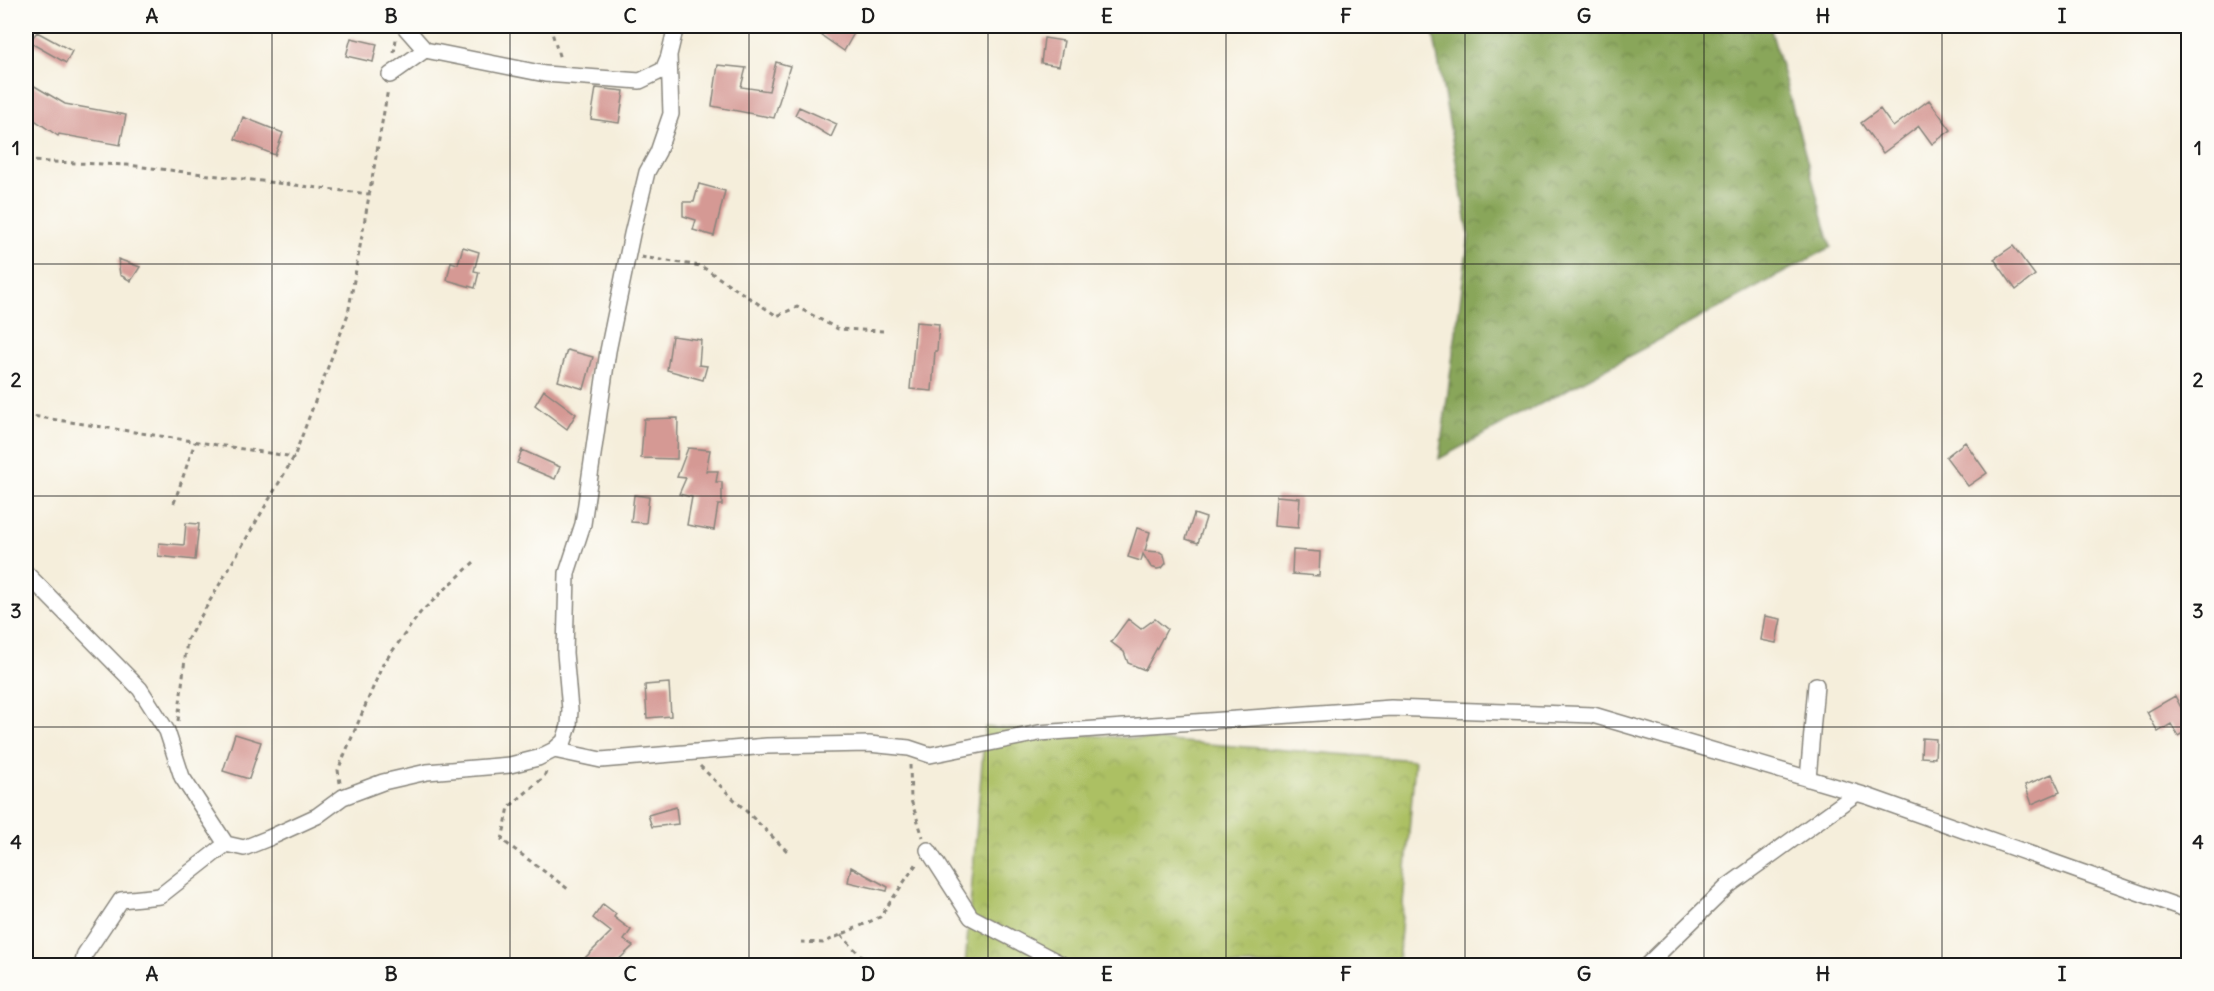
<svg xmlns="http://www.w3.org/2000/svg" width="2214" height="991" font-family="Delius,sans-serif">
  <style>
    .forest { fill: url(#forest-crowns); stroke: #52613b; stroke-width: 1.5 }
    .park { fill: url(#park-crowns); stroke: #646e40; stroke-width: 1.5 }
    .building { fill: #d59994 }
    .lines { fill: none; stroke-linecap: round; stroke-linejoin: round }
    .street-casing { stroke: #88857c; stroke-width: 18 }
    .path { stroke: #88857c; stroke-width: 3; stroke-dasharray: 4.5 4.5; stroke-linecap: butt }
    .street { stroke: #fff; stroke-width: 15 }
    .grid { fill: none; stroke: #1c1c1c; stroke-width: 1.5; stroke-opacity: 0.55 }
    .neatline { fill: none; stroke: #1c1c1c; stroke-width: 2 }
    .grid-label { font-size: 20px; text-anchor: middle; font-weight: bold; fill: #1c1c1c }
  </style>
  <defs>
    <pattern id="forest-crowns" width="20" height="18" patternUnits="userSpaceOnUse" patternTransform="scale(1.5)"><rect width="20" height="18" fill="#89a65a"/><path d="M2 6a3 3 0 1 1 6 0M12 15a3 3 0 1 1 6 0" fill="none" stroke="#6f864a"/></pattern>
    <pattern id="park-crowns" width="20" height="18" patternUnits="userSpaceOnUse" patternTransform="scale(1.5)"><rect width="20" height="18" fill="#acc064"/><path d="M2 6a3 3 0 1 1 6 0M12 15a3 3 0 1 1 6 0" fill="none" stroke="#93a456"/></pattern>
  </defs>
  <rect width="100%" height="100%" fill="#fdfcf7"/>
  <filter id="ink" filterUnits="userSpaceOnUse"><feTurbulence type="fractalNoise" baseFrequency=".0167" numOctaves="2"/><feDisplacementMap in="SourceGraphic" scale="12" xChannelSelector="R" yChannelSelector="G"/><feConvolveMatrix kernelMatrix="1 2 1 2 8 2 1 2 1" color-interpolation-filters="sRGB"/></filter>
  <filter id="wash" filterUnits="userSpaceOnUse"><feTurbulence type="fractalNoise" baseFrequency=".008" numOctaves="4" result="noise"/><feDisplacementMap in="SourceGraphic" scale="24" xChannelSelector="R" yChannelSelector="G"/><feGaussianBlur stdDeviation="1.35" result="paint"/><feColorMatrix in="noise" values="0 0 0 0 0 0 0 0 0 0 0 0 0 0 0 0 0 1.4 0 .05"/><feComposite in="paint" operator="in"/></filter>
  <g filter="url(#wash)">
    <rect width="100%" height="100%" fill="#f5eedb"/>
    <path class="forest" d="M1432 26H1770L1831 247 1439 459 1469 235Z"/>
    <path class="park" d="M985 727 1415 760 1398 965 965 966Z"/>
    <g id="blocks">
      <path class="building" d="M828 26H858L844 51 821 35Z
        M37 32 72 51 66 63 29 42Z
        M351 38 377 44 373 62 346 56Z
        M1044 38 1064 41 1059 66 1041 63Z
        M776 62 790 66 774 118 712 106 718 65 746 68 741 87 769 91Z
        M26 81 65 104 126 115 120 145 59 134 58 136 26 114Z
        M596 88 624 91 619 123 591 119Z
        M1929 100 1951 130 1932 144 1919 126 1883 153 1861 123 1880 109 1893 127Z
        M799 107 837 124 831 137 795 115Z
        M243 117 283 133 275 155 235 139Z
        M699 184 725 191 714 236 693 230 696 220 683 216V202H694Z
        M2013 246 2035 275 2016 290 1994 259Z
        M463 247 479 252 474 271 479 272 475 288 447 280 451 262 458 264Z
        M118 259 140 267 131 281 120 275Z
        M916 322 939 324 937 351H935L932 391 910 389Z
        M672 336 701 340 699 365 707 366 703 380 667 370Z
        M567 350 593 357 584 389 558 381Z
        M544 390 576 414 567 429 535 405Z
        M678 418 677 459 641 458 644 419Z
        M1965 442 1987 473 1968 486 1946 457Z
        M688 448 710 450 706 471H718L716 482H722V505H718L714 530 687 525 692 497 679 494 686 478 677 477Z
        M522 450 560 467 555 479 517 463Z
        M634 495 649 497 646 523 631 522Z
        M1276 496 1300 498 1298 528 1274 526Z
        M1194 514 1206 518 1198 543 1186 539Z
        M186 523 199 524 195 560 158 556 159 543 184 545Z
        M1137 528 1150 532 1145 551 1160 552 1164 555 1166 563 1162 568 1157 569 1151 567 1143 554 1141 561 1128 557Z
        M1293 550 1320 552 1319 576 1292 574Z
        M1765 616 1781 619 1776 643 1761 640Z
        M1128 619 1141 629 1155 619 1167 629 1145 670 1128 663 1124 652 1111 642Z
        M669 683 671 716 647 718 645 685Z
        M2175 696 2188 721V730L2178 736 2171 724 2158 732 2147 712Z
        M235 734 261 742 249 779 223 771Z
        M1922 738 1936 739 1935 758 1921 757Z
        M2052 774 2060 792 2032 804 2025 785Z
        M676 807 678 824 652 827 648 815Z
        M851 867 888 887 887 891 848 882Z
        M603 904 616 914 614 917 631 930 624 940 633 946 612 966H577L611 932 593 918Z"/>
    </g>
  </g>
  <g filter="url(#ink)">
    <use href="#blocks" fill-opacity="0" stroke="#88857c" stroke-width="1.5"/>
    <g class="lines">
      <g class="street-casing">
        <path id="street" d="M404 26 425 50 545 74 640 81 663 70 669 56
          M390 75 425 50
          M26 573 140 689 167 731 182 777 226 844 244 848 269 838 317 816 343 797 383 782 427 772 510 765 538 758 554 750 564 741 569 726 570 710 565 653 567 573 583 524 608 351 632 234 647 172 658 152 671 114 669 55 676 26
          M554 750 601 760 767 746 869 744 909 748 930 755 1039 733 1391 708 1593 715 1867 796 2188 910
          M1808 779 1816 685
          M928 850 971 917 1065 966
          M82 966 85 954 121 900 160 896 226 844
          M1646 966 1728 886 1857 793"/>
      </g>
      <path class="path" d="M550 26 560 59
        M394 53 396 39
        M26 161 127 165 369 194
        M641 257 701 266 777 316 797 307 838 329 883 331
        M26 415 294 457
        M174 503 195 442
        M178 721 187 640 294 457 348 314 388 89
        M910 765 911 800 923 837
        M700 766 788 852
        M546 772 544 777 509 807 502 840 568 889
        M340 783 338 770 383 664 420 613 474 562
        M841 935 871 966
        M801 942 823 943 880 917 917 863"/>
      <use href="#street" class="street"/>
    </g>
  </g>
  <path class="grid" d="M272 26V966M510 26V966M749 26V966M988 26V966M1226 26V966M1465 26V966M1704 26V966M1942 26V966M26 264H2188M26 496H2188M26 727H2188"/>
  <rect width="2214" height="991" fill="none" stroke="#fdfcf7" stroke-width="66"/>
  <rect x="33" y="33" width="2148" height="925" class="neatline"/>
  <g class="grid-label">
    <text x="152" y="23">A</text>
    <text x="391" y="23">B</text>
    <text x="630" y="23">C</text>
    <text x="868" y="23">D</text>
    <text x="1107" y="23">E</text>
    <text x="1346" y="23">F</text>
    <text x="1584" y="23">G</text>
    <text x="1823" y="23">H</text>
    <text x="2062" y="23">I</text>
    <text x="16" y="155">1</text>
    <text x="2198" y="155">1</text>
    <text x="16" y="387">2</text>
    <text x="2198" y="387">2</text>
    <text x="16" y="618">3</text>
    <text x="2198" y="618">3</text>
    <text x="16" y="849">4</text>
    <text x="2198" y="849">4</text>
    <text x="152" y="981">A</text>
    <text x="391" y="981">B</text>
    <text x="630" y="981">C</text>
    <text x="868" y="981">D</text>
    <text x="1107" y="981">E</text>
    <text x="1346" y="981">F</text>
    <text x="1584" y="981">G</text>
    <text x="1823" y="981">H</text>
    <text x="2062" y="981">I</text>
  </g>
</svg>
